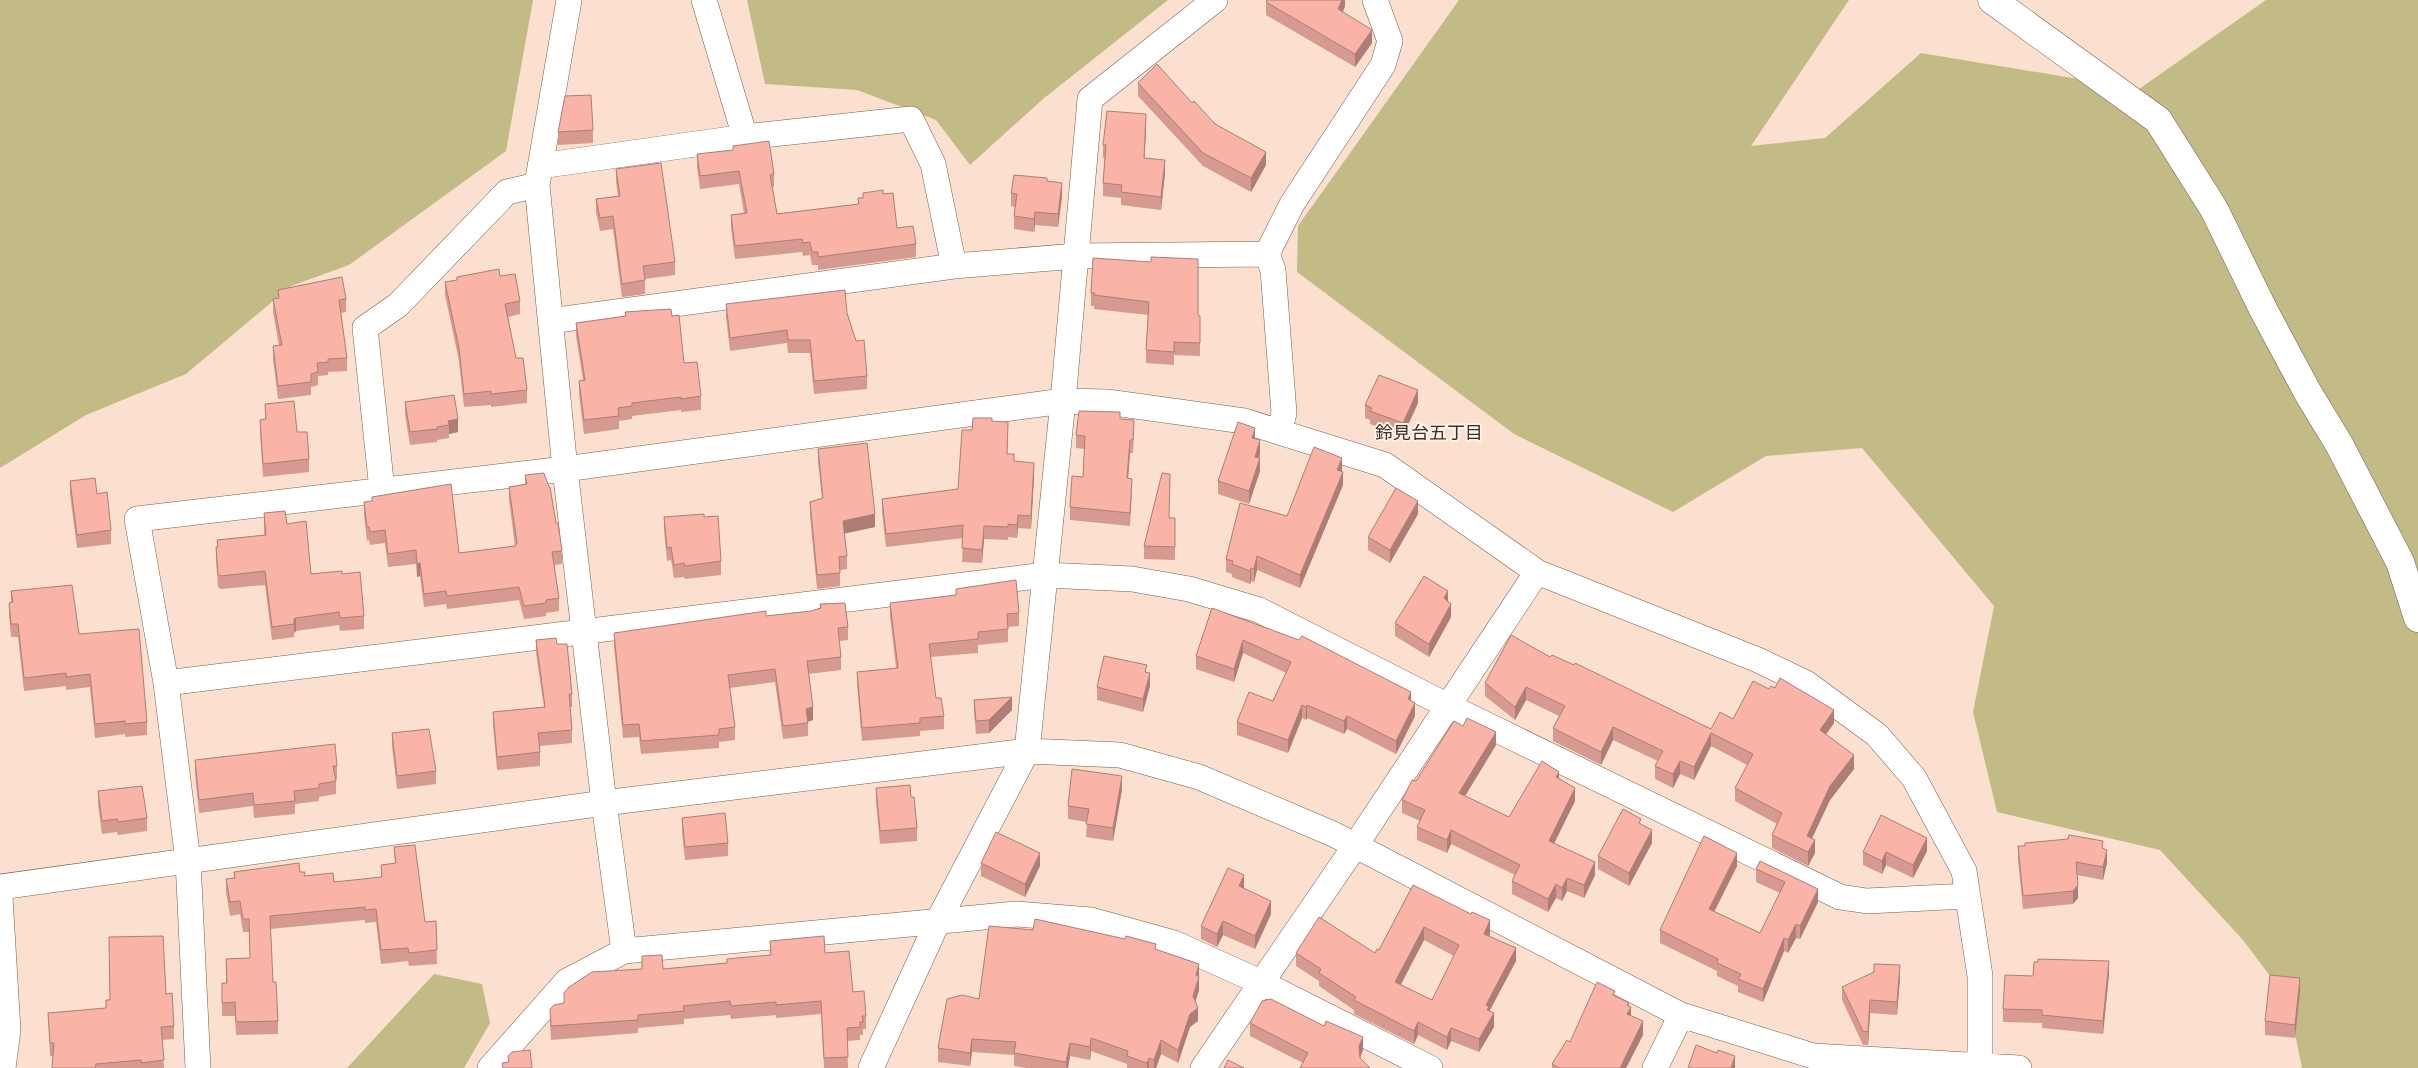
<svg xmlns="http://www.w3.org/2000/svg" width="2418" height="1068" font-family="Karla,'Noto Sans JP',sans-serif">
  <style>
    .green { fill: #c3bb85 }
    .lines { fill: none; stroke-linecap: round; stroke-linejoin: round }
    .street-casing { stroke: #795c4b; stroke-width: 26 }
    .secondary-casing { stroke: #795c4b; stroke-width: 29 }
    .street { stroke: #fff; stroke-width: 25 }
    .secondary { stroke: #fff; stroke-width: 28 }
    .wall { fill: #d69a90; fill-rule: evenodd }
    .shaded-wall { fill: #ae7d75 }
    .building { fill: #f9b3a7; stroke: #ae7d75; fill-rule: evenodd }
    .labels { text-anchor: middle; stroke-width: 4; stroke-linejoin: round; paint-order: stroke }
    .neighbourhood-label { font-size: 18px; fill: #3c3028; stroke: #fef1e8 }
  </style>
  <rect width="100%" height="100%" fill="#fbe0d0"/>
  <path class="green" d="M0 0H533L506 151 349 265 291 286 186 374 86 415 0 468Z
    M747 0H1168L1043 99 970 165 936 120 857 90 765 84Z
    M1459 0H1849L1751 146 1825 138 1921 53 2139 89 2266 0H2418V1068H2302L2288 1000 2243 940 2160 850 1997 812 1973 712 1994 606 1862 448 1766 456 1673 512 1514 434 1297 272 1298 226Z
    M434 974 482 984 490 1023 464 1068H347Z"/>
  <g class="lines">
    <g class="street-casing">
      <path id="street" d="M569 0 537 185 565 469 604 803 624 951
        M704 0 745 137
        M540 166 745 137 911 119 933 164 954 266
        M550 321 954 266 1076 256 1267 254
        M1279 432 1284 413 1273 270 1267 254 1292 204 1383 65 1390 41 1375 0
        M382 490 365 328 398 305 507 192 537 185
        M166 683 1045 575 1132 579 1189 589 1259 610 1448 706 1840 897 1867 901 1967 896
        M0 887 604 803 1027 751 1120 755 1199 777 1333 834 1681 1015 1813 1056 2019 1068
        M0 897 8 1030 3 1068
        M198 1068 188 861 166 683 137 519 565 469 1063 401 1107 402 1244 421 1385 465 1537 572 1758 660 1806 683 1877 735 1914 778 1964 871 1980 976V1068
        M490 1068 567 981 624 951 1016 914 1091 920 1174 943 1262 983 1430 1068
        M871 1068 938 921 1027 751 1063 401 1090 99 1215 0
        M1203 1068 1355 846 1537 572
        M1655 1068 1681 1015"/>
    </g>
    <g class="secondary-casing">
      <path id="secondary" d="M1992 0 2158 120 2214 209 2264 311 2308 393 2339 444 2400 562 2418 618"/>
    </g>
    <use href="#street" class="street"/>
    <use href="#secondary" class="secondary"/>
  </g>
  <path class="wall" d="M1345 0V6L1343 12 1372 43 1355 67 1266 15V2Z
    M1138 83 1192 103 1215 124 1266 165 1251 192 1203 166 1138 96Z
    M1146 127 1144 158 1165 173 1161 210 1121 205V198L1103 196V183L1105 158H1103V145Z
    M593 130V143L558 145V132Z
    M697 154 774 174V187H772L777 214 858 204V198H863V193L883 194 897 228 916 244V257L818 270V265H812L810 255 803 256 802 252 735 259 731 228V215L744 213 739 184 700 189 697 167Z
    M616 169 675 262V275L645 279V294L622 297 613 229 600 231 596 212V199L618 196 616 182Z
    M1047 181 1062 196 1058 227 1035 225 1034 232 1014 229V216L1015 207 1011 206V193Z
    M1093 258 1200 316V356L1174 355V365L1146 363V350L1148 315 1094 309V306H1091V293Z
    M500 276 520 301V314L508 317 516 358 527 390V403L491 407V405L464 407 459 361 445 295V282L457 280V277Z
    M278 290 346 299V312L341 313 347 358V371L328 372V375L318 376V385L311 387V395L278 399 273 359V346H279L273 312V299L278 298Z
    M726 304 847 313 867 376V389L814 394 810 353H788L787 343 730 351 726 317Z
    M625 312 672 316 684 363 701 396V410L681 412V410L632 416V419L619 421V429L584 434 579 394V381L583 380 576 336V323L625 316Z
    M454 395 458 432 449 434V438L437 440V442L410 445 405 415V402Z
    M1418 403 1403 436 1370 424V420L1365 418V405Z
    M265 404 297 432 309 459V472L263 477 260 433V420L265 419Z
    M1120 419 1134 433 1133 453H1130L1128 478 1132 492 1130 526 1070 520V507L1083 477 1085 449 1076 448V435Z
    M992 421 1008 435 1007 454 1014 461 1034 476 1031 529 1018 528 1017 538 1008 537V540L984 539 982 563 962 562 963 538 886 547 882 512V499L958 489 972 430Z
    M1255 439 1260 454 1259 458 1260 471 1249 504 1218 494V481Z
    M818 449 875 527 844 533 847 556V569L840 570V586L817 589 810 515V502L822 498 818 462Z
    M1342 472 1343 485 1300 588 1257 570 1254 582 1251 581 1250 584 1232 577V574L1226 572V559L1287 516Z
    M525 475 556 523 562 551V564L554 565 559 598V611L546 613V616L524 619 519 600 447 609 446 604 424 607 420 576 417 577 416 564 388 567 385 543 370 545 369 540 367 541 364 515V502L459 553 515 546 509 500V487L525 484Z
    M70 481 97 494 111 530V544L77 548 70 494Z
    M264 513 287 524 311 574H342L364 616V629L340 631 339 625 296 631 294 633V637L272 640 265 585 221 589 218 587 216 560V547H217V540L264 535Z
    M1418 514 1390 563 1368 550V537Z
    M664 517H704L721 561V575L685 579 684 577 674 578 671 560 667 561 664 530Z
    M1169 518H1175V560L1144 559V546Z
    M11 591 79 634 147 722V735L125 737V734L95 738 90 687 66 690V686L24 691 18 637H11L9 616V603H11Z
    M1448 601 1451 617 1429 657 1395 636V623Z
    M890 603 1019 613V626L1008 627V642L978 645V653L930 657 936 698 944 716V729L920 731V736L862 741 857 685V672L896 668 890 616Z
    M820 604 848 627V640L839 641 841 657V670L808 674 813 720 808 721V736L783 739 775 682 730 688 735 727V740L719 742V748L641 754 639 737 623 738 614 646V633L811 611 820 608Z
    M1212 608 1411 701 1415 716 1396 754 1347 729 1344 734 1307 718 1306 720 1302 718 1288 753 1237 735V722L1273 701 1286 673 1243 653 1234 682 1196 669V656Z
    M536 640 557 644 572 694V707H570L572 730V743L540 746V766L497 770 493 725V712L544 707 536 653Z
    M1550 657 1711 729 1733 719 1834 723 1826 734 1854 769 1830 800 1812 838 1815 853 1808 866 1772 848V835L1777 824 1735 801V788L1747 765 1711 746 1694 780 1680 774 1673 788 1655 779V766L1658 761 1613 740 1601 765 1553 741V728L1559 716 1526 700 1515 720 1485 696V683Z
    M1147 672 1150 686 1143 712 1097 700V687Z
    M974 700 1012 710 989 733 976 734 974 713Z
    M392 733 436 771V784L397 789 392 746Z
    M1496 745 1465 796 1509 817 1559 779 1575 801 1554 843 1595 875 1584 898 1567 891 1562 901 1556 898 1548 912 1512 894V881L1515 875 1451 844 1447 853 1417 840V827L1420 821 1402 813V800L1416 781Z
    M195 760 337 766V779H336V794L319 797V801L295 804V814L254 818 253 806 199 813 195 773Z
    M876 788 911 797 917 828V841L880 844 876 801Z
    M1122 789 1113 841 1086 837 1087 822 1068 819V806Z
    M98 791 147 818V831L118 835 117 832 102 834 98 804Z
    M682 818 728 843V856L685 860 682 831Z
    M1641 824 1652 843 1629 886 1598 869V856Z
    M2018 846 2103 849 2107 863 2103 880 2077 875 2078 898 2073 904 2023 909 2018 860Z
    M394 847 425 922 436 921 437 964 409 966 408 961 381 964 376 922 365 923V920L270 929 273 982 278 1021V1034L236 1035 235 1016H222V983H226V959L250 958 249 932H243L240 914 230 916 226 892V879L234 878V872H300L305 876 334 882 381 877V865L395 863Z
    M1927 851 1913 878 1886 865 1882 874 1863 865V852Z
    M1760 861 1818 902 1800 939 1796 938 1788 953 1784 951 1763 1002 1738 992V986L1717 976V971L1660 943V930L1737 866 1714 912 1760 933 1780 893 1756 882V869Z
    M981 863 1040 866 1025 897 981 876Z
    M1413 885 1490 934 1489 936 1516 961 1489 1011 1494 1027 1479 1052 1451 1041 1447 1050 1418 1035 1414 1044 1354 1014V1010L1319 986V981L1296 966V953H1375L1379 950ZM1424 940 1454 956 1432 1000 1401 985Z
    M1244 889 1271 914 1255 949 1223 935 1217 947 1201 939V926Z
    M1125 939 1199 964V990L1195 1002 1198 1021 1190 1027 1178 1063 1161 1054 1156 1068H1127V1064L1091 1051 1090 1060 1070 1056 1068 1068H1026L1014 1066V1055L972 1052 970 1066 938 1062V1048L979 999Z
    M770 941 825 953 853 992 866 1016V1029H863V1035H860V1040L847 1041 848 1068H824L821 1014 776 1018V1015L731 1019 730 1015 684 1019V1024L638 1028V1033L551 1040 550 1022V1009L642 969V956L663 969 727 963 770 955Z
    M2109 974 2103 1034 2042 1028V1023L2003 1022V1009L2033 976Z
    M1900 978 1897 1015 1870 1013 1868 1045H1863L1842 1000V987Z
    M2300 991 2295 1038 2265 1035V1021Z
    M166 994 174 1026V1039L162 1040 164 1068H52L53 1056H50L48 1013 106 1009V1000Z
    M1615 996 1629 1006 1631 1016 1643 1035 1626 1068H1552V1064L1570 1042Z
    M1250 1023 1363 1050 1360 1058 1303 1063 1250 1036Z"/>
  <path class="shaded-wall" d="M1342 0H1345V6L1338 22V9Z
    M1372 30V43L1355 67V54Z
    M1146 114V127L1144 171V158Z
    M1266 152V165L1251 192V178Z
    M1165 160V173L1161 210V197Z
    M1062 183V196L1058 227V214Z
    M1035 212V225L1034 232V219Z
    M1418 390V403L1403 436V423Z
    M458 419V432L449 434V425L448 421Z
    M1255 428V441L1252 438Z
    M1130 440V453L1127 492V478Z
    M1260 440V454L1255 470V457Z
    M1260 458V471L1249 504V491Z
    M1342 458V471L1337 483V470Z
    M1034 463V476L1031 529V516Z
    M1343 472V485L1300 588V575Z
    M1418 501V514L1390 563V550Z
    M875 514V527L843 534V521Z
    M1018 515V528L1017 538V525Z
    M984 526V539L982 563V550Z
    M1257 556V570L1254 582V569Z
    M420 563V576L417 577V564Z
    M1251 568V581L1250 584V571Z
    M1448 591V604L1444 598Z
    M1451 604V617L1429 657V644Z
    M296 618V631L294 633V619Z
    M1243 640V653L1234 682V669Z
    M1150 673V686L1143 712V699Z
    M1526 687V700L1515 720V707Z
    M1411 692V705L1408 699Z
    M1012 697V710L989 733V720Z
    M1415 703V716L1396 754V741Z
    M1302 705V718L1288 753V740Z
    M1307 705V718L1306 720V707Z
    M813 707V720L806 722V709Z
    M1834 710V723L1820 743V730Z
    M1347 716V729L1344 734V721Z
    M1613 727V740L1601 765V752Z
    M1496 732V745L1459 806V793Z
    M1711 733V746L1694 780V767Z
    M1854 755V769L1830 800 1807 849V836L1830 786Z
    M1680 761V774L1673 788V774Z
    M1559 772V785L1556 777Z
    M1122 776V789L1113 841V828Z
    M1575 788V801L1549 854V841Z
    M1451 830V844L1447 853V840Z
    M1652 830V843L1629 886V873Z
    M1927 838V851L1913 878V865Z
    M1815 840V853L1808 866V852Z
    M2107 850V863L2103 880V867Z
    M1886 852V865L1882 874V861Z
    M1040 853V866L1025 897V884Z
    M1737 853V866L1709 922V909Z
    M1595 862V875L1584 898V885Z
    M1244 875V888L1239 899V886Z
    M1567 878V891L1562 901V888Z
    M1556 884V898L1548 912V899Z
    M2078 885V898L2073 904V891Z
    M1818 889V902L1800 939V926Z
    M1271 901V914L1255 949V936Z
    M1490 920V934L1484 947V934Z
    M1223 921V935L1217 947V934Z
    M1796 924V938L1788 953V940Z
    M1424 927V940L1395 995V982Z
    M1784 938V951L1763 1002V989Z
    M1516 948V961L1489 1012V1020L1486 1005Z
    M2109 961V974L2103 1034V1021Z
    M1199 964V990L1193 1009V996L1196 975Z
    M1900 965V978L1897 1015V1002Z
    M2300 978V991L2295 1038V1025Z
    M1870 1000V1013L1868 1045V1032Z
    M1629 1003V1011L1631 1007V1020L1627 1027V1005Z
    M1198 1008V1021L1190 1027 1178 1063V1050L1190 1014Z
    M1494 1013V1027L1479 1052V1039Z
    M1643 1021V1035L1626 1068H1620Z
    M1418 1022V1035L1414 1044V1031Z
    M1451 1028V1041L1447 1050V1037Z
    M1363 1037V1050L1359 1060V1046Z
    M1091 1038V1051L1090 1060V1047Z
    M972 1039V1052L970 1066V1053Z
    M1161 1040V1054L1156 1068H1154V1060Z
    M1070 1043V1056L1068 1068H1066V1062Z
    M1735 1056V1068H1731Z
    M1149 1058V1068H1147V1063Z"/>
  <path class="building" d="M1267 0H1342L1338 9 1372 30 1355 54 1266 2Z
    M1157 64 1192 103 1194 101 1215 124 1266 152 1251 178 1203 153 1138 83Z
    M591 95 593 130 558 132 565 96Z
    M1107 111 1146 114 1144 158 1165 160 1161 197 1121 192 1122 185 1103 183 1106 145H1103Z
    M769 141 774 174 770 175 777 214 859 204 858 198H863V193L883 190V194L893 193 897 228 913 226 916 244 818 257V252H812L810 242 803 243 802 239 735 246 731 215 747 213 739 171 700 176 697 154 733 150V146Z
    M661 163 675 262 643 266 645 280 622 284 613 216 600 218 596 199 620 196 616 169Z
    M1014 175 1047 178V181L1062 183 1058 214 1035 212 1034 219 1014 216 1017 194 1011 193Z
    M1151 257 1198 259V315L1200 316V343L1174 342V352L1146 350 1149 302 1094 295 1095 293H1091L1093 258 1151 262Z
    M499 269 500 276 515 274 520 301 505 304 516 358H523L527 390 491 394V391L464 394 459 348 445 282 457 280V277Z
    M342 277 346 299 339 300 347 358 328 359V362L317 363 318 372 311 374V382L278 386 273 346 282 345 273 299 279 298 278 290Z
    M845 290 847 313 856 341 864 340 867 376 814 381 810 340H788L787 330 730 338 726 304Z
    M671 309 672 316 679 315 684 363 697 362 701 396 681 399V397L632 403V406L618 408 619 416 584 420 579 381 585 380 576 323 626 316 625 312Z
    M1379 375 1418 390 1403 423 1370 411 1372 408 1365 405Z
    M454 395 458 419 448 421 449 425 437 427V429L410 432 405 402Z
    M294 401 297 432H307L309 459 263 464 260 420 266 419 265 404Z
    M1079 411 1120 412V419L1134 420 1133 440H1130L1127 478 1132 479 1130 513 1070 507 1072 476 1083 477 1085 436 1076 435Z
    M973 418H992V421L1008 422 1007 454H1014V461L1034 463 1031 516 1018 515 1017 525 1008 524V527L984 526 982 550 962 548 963 525 886 534 882 499 958 489 962 430H972Z
    M1238 422 1255 428 1252 438 1260 440 1255 457 1260 458 1249 491 1218 481Z
    M867 443 875 514 843 521 847 556 839 557 840 573 817 575 810 502 823 498 818 449Z
    M1314 447 1342 458 1337 470 1343 472 1300 575 1257 556 1254 569 1251 568 1250 571 1232 564 1233 561 1226 559 1240 503 1287 516Z
    M544 473 549 487H550L556 523H558L562 551 552 552 559 598 546 600V603L524 606 519 587 447 596 446 591 424 594 420 563 417 564 416 550 388 554 385 530 370 532 369 527H367L364 502 372 501V497L451 484 459 553 515 546 517 543 509 487 527 484 525 475Z
    M1162 473 1170 474 1169 518H1175V547L1144 546Z
    M95 478 97 494 107 492 111 530 77 535 70 481Z
    M1396 488 1418 501 1390 550 1368 537Z
    M285 511 287 524 306 521 311 574 342 571V574L360 572 364 616 340 618 339 612 296 618 294 619V624L272 627 265 571 221 576 218 574 216 547H218L217 540 266 535 264 513Z
    M704 514V517L718 516 721 561 685 566 684 563 674 565 671 547 667 548 664 517Z
    M1424 576 1448 591 1444 598 1451 604 1429 644 1395 623Z
    M1016 580 1019 613 1007 614 1008 629 978 632V639L929 644 936 698H941L944 716 920 718V723L862 728 857 672 898 668 890 603 956 595V589Z
    M72 585 79 634 139 629 147 722 125 724V721L95 724 90 674 66 677V673L24 678 18 624H11L9 603 13 602 11 591Z
    M845 603 848 627 838 628 841 657 807 661 813 707 806 709 808 723 783 726 775 669 728 675 735 727 719 729V735L641 741 639 724 623 725 614 633 766 611V616L811 611 821 608 820 604Z
    M1212 608 1299 640 1302 636 1411 692 1408 699 1415 703 1396 741 1347 716 1344 721 1307 705 1306 707 1302 705 1288 740 1237 722 1249 692 1273 701 1291 662 1243 640 1234 669 1196 656Z
    M1511 635 1550 657 1552 655 1574 665 1575 663 1711 729 1720 712 1733 719 1753 681 1769 689 1771 686 1775 688 1780 678 1834 710 1820 730 1854 755 1830 786 1807 836 1815 840 1808 852 1772 835 1782 813 1735 788 1753 754 1711 733 1694 767 1680 761 1673 774 1655 766 1663 751 1613 727 1601 752 1553 728 1565 706 1526 687 1515 707 1485 683Z
    M556 638 557 644H567L572 694H569L572 730 538 733 540 752 497 757 493 712 545 707 536 640Z
    M1104 656 1147 665 1145 672 1150 673 1143 699 1097 687Z
    M1012 697 989 720 976 721 974 700Z
    M1467 718 1496 732 1459 793 1509 817 1542 761 1559 772 1556 777 1575 788 1549 841 1595 862 1584 885 1567 878 1562 888 1556 884 1548 899 1512 881 1520 865 1451 830 1447 840 1417 827 1425 810 1402 800 1412 780 1416 781 1454 721 1463 726Z
    M429 729 436 771 397 776 392 733Z
    M335 744 337 766H333L336 781 319 784V788L294 791 295 801 254 805 253 793 199 800 195 760Z
    M1072 769 1122 776 1113 828 1086 824 1089 809 1068 806Z
    M910 785 911 797H914L917 828 880 831 876 788Z
    M142 786 147 818 118 822 117 819 102 821 98 791Z
    M1623 809 1641 819 1639 823 1652 830 1629 873 1598 856Z
    M725 813 728 843 685 847 682 818Z
    M1881 815 1927 838 1913 865 1886 852 1882 861 1863 852Z
    M996 832 1040 853 1025 884 981 863Z
    M2069 835 2103 841 2102 848 2107 850 2103 867 2076 862 2078 885 2073 891 2023 896 2018 846H2025V843L2068 839Z
    M1704 836 1737 853 1709 909 1760 933 1785 882 1756 869 1760 861 1818 889 1800 926 1796 924 1788 940 1784 938 1763 989 1738 979 1741 974 1717 963 1718 959 1660 930Z
    M415 845 425 922 436 921 437 950 409 953 408 948 381 950 376 909 365 910V907L270 916 273 982H276L278 1021 236 1022 235 1002 222 1003V983H227L226 959 250 958 249 919H243L240 901 230 902 226 879 235 878 234 872 299 863 300 872H305L304 876 333 873 334 882 382 877 381 865 396 863 394 847Z
    M1228 868 1244 875 1239 886 1271 901 1255 936 1223 921 1217 934 1201 926Z
    M1413 885 1471 914 1472 912 1490 920 1484 934 1516 948 1486 1005 1489 1007 1487 1010 1494 1013 1479 1039 1451 1028 1447 1037 1418 1022 1414 1031 1354 1000 1356 997 1319 973 1321 969 1296 953 1319 917 1375 953 1377 949 1379 950ZM1424 927 1459 945 1432 1000 1395 982Z
    M1035 919 1125 939 1126 936 1156 944 1155 949 1199 964 1196 975 1199 977 1193 996 1198 1008 1190 1014 1178 1050 1161 1040 1154 1060 1149 1058 1147 1063 1127 1056 1128 1051 1091 1038 1090 1047 1070 1043 1066 1062 1014 1053 1016 1042 972 1039 970 1053 938 1048 947 999 962 995 979 999 989 926 1033 930Z
    M163 936 166 994 172 993 174 1026 161 1027 164 1060 141 1063V1060L96 1064 95 1068H52L54 1043H50L48 1013 106 1008V1000H110L109 937Z
    M824 936 825 953 849 951 853 992 864 991 866 1016H862L863 1022H860V1027L847 1028 848 1057 824 1058 821 1001 776 1005V1002L731 1006 730 1001 683 1006 684 1011 638 1015V1020L551 1026 550 1009 554 1005 564 1003V993L569 987 592 972 642 969V956L662 955 663 969 727 963V959L771 955 770 941Z
    M2038 959 2109 961 2103 1021 2042 1015V1010L2003 1009 2005 975 2033 976 2034 962H2038Z
    M1874 964 1900 965 1897 1002 1870 1000 1868 1032 1863 1031 1842 987 1874 972Z
    M2270 975 2300 978 2295 1025 2265 1021Z
    M1597 982 1615 991 1613 995 1629 1003 1627 1005 1631 1007 1627 1014 1643 1021 1620 1068H1559L1552 1064 1567 1040 1570 1042Z
    M1271 999 1324 1026 1326 1021 1363 1037 1359 1046 1360 1058 1370 1068H1300L1308 1053 1250 1023 1262 1001Z
    M1696 1045 1717 1053 1718 1050 1735 1056 1731 1068H1688Z
    M530 1050 532 1068H503L502 1063 509 1062 508 1056 512 1052Z
    M1228 1060 1244 1068H1224Z"/>
  <g class="labels">
    <g class="neighbourhood-label">
      <text x="1429" y="439">鈴見台五丁目</text>
    </g>
  </g>
</svg>
